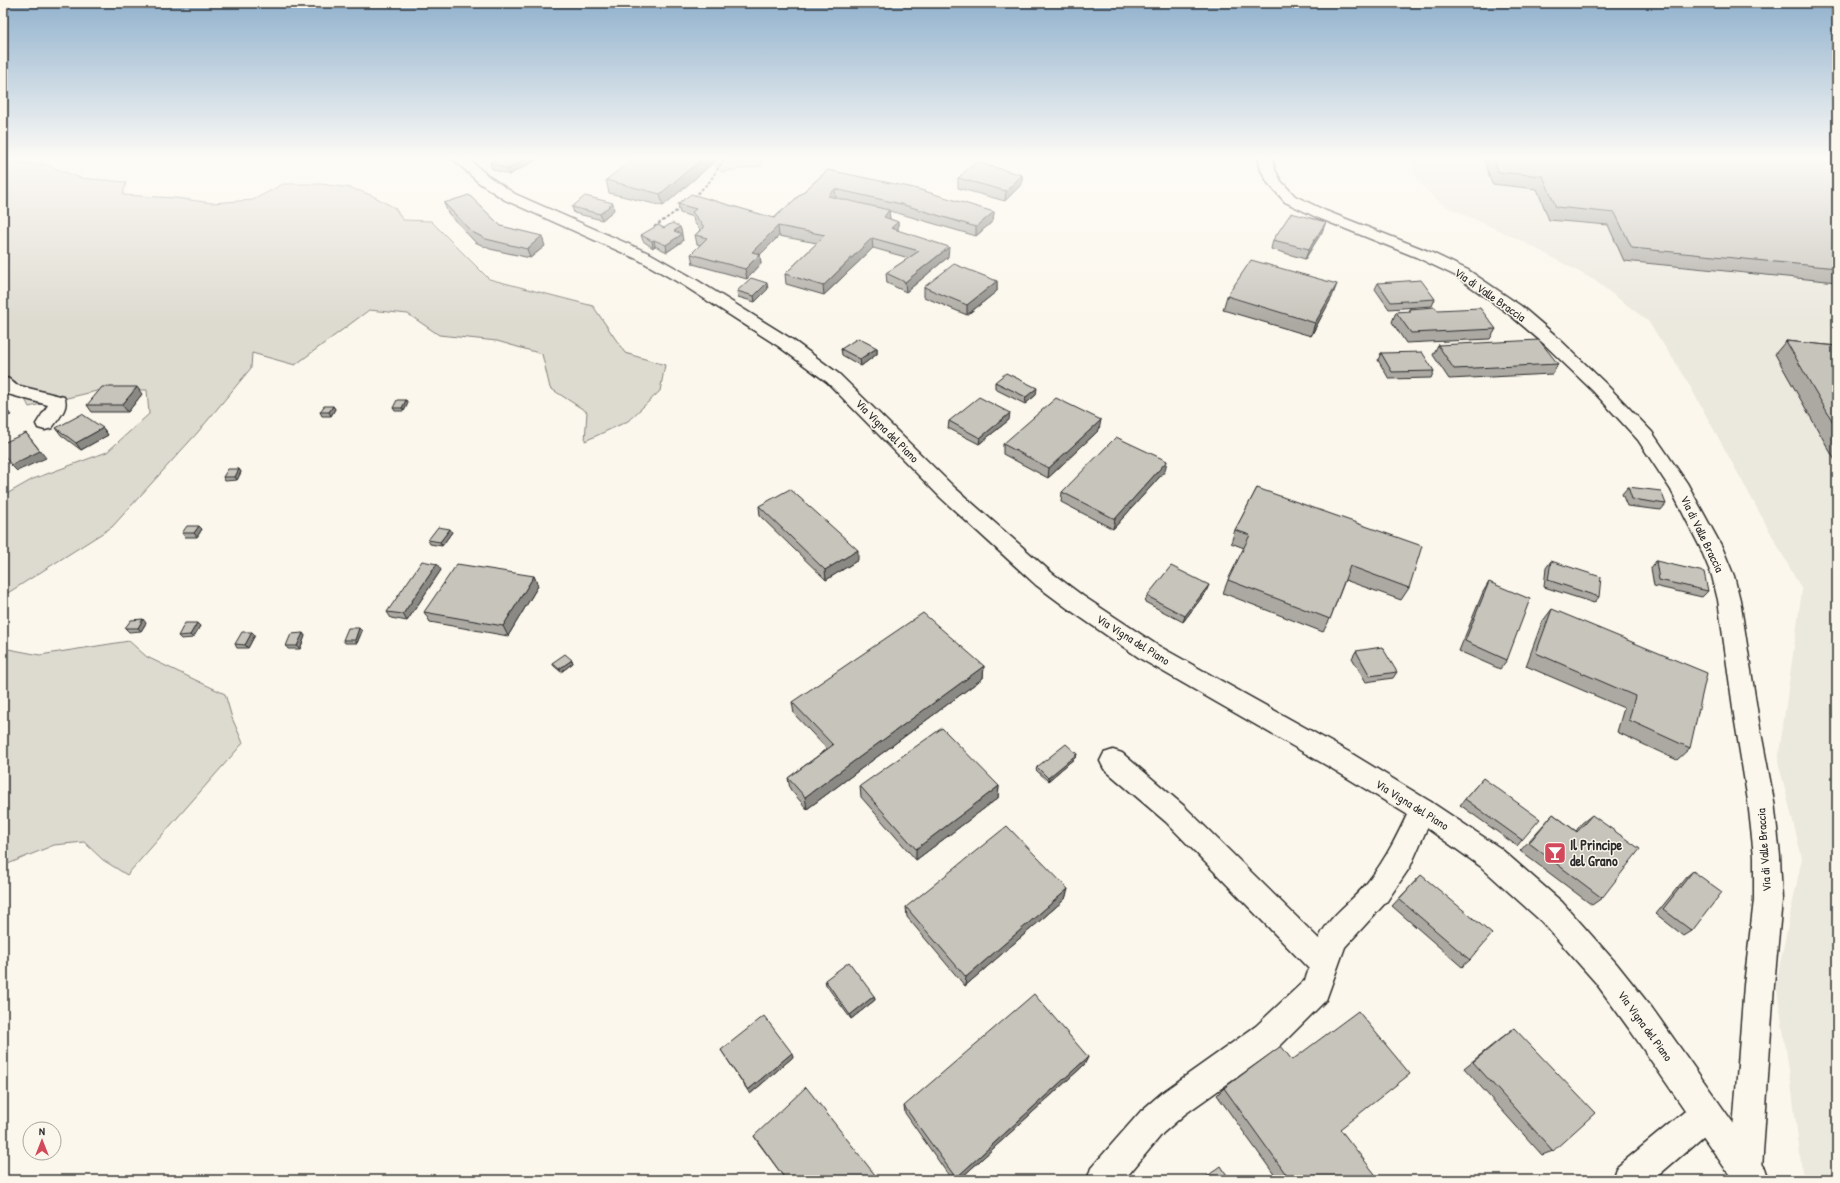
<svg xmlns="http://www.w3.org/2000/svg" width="1840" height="1183" font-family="'Patrick Hand',sans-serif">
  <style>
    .built { fill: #ebe8de }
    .green { fill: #dddad0; stroke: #84827e }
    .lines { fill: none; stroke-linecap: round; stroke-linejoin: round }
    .minor-casing { stroke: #2b2b2b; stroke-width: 3 }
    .major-casing { stroke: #2b2b2b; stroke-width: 3 }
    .path { stroke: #2b2b2b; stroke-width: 2; stroke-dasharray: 3 2; stroke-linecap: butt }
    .minor { fill: #fbf7ec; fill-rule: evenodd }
    .major { fill: #fbf7ec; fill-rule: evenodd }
    .wall { fill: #aba9a2; stroke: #2b2b2b }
    .shaded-wall { fill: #8b8984; stroke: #2b2b2b }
    .building { fill: #c7c4bc; stroke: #2b2b2b }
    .labels { text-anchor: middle; stroke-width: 3; stroke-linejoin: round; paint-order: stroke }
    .street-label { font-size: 12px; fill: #2b2b2b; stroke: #fbf7ec }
    .near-poi-label { font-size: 14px; font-weight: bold; fill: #2b2b2b; stroke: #fbf7ec; text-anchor: start }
  </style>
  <rect width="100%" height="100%" fill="#fbf7ec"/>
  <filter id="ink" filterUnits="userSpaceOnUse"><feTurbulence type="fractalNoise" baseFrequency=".025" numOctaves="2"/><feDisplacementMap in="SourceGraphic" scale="8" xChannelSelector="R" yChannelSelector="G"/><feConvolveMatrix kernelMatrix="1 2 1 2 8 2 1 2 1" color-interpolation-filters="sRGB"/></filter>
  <g filter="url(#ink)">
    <path class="built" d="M1416 157H1837V1180H1806L1802 1171 1791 1083 1776 983 1802 858 1778 761 1802 590 1685 377 1648 321 1594 280 1520 240 1443 205 1430 194 1418 181 1413 169Z"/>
    <path class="green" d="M3 157H10L13 163 44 164 81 178 126 182 123 195 176 198 212 203 253 200 283 184H320L351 188 371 195 395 208 403 220 431 221 489 279 593 306 625 353 665 365 660 391 628 421 585 441 587 412 550 388 542 354 497 341 439 335 408 314 369 310 295 365 252 353 251 368 198 432 112 527 3 596V496L33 479 107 452 149 414 147 390H101L29 407 17 383 3 378Z
      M763 157 761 166 721 172 709 158Z
      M129 641 147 657 225 694 232 718 243 743 127 875 103 860 84 842 54 845 3 866V648L40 655Z"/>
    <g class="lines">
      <g class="minor-casing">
        <path id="minor" d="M1258 157H1272L1275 170 1281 181 1295 196 1326 211 1428 251 1468 270 1521 306 1555 335 1605 383 1652 432 1687 483 1722 547 1734 576 1740 600 1759 722 1774 801 1780 856 1782 900 1774 985 1762 1169 1758 1180H1734L1730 1169 1744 985 1754 900V856L1748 801 1735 722 1718 600 1712 576 1700 547 1671 490 1638 440 1593 391 1543 343 1509 314 1456 276 1416 257 1316 217 1285 202 1268 183 1261 170Z
          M3 377 9 379 16 385 64 397C70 407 58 419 52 428L45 430 38 428 36 424 48 405 4 393Z
          M1113 750 1122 753 1184 806 1319 939C1328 916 1352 902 1367 883 1387 858 1400 830 1413 802L1422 798 1431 802 1435 810 1410 867 1387 901 1345 947 1326 1000 1278 1048 1185 1114 1163 1133 1124 1180H1087L1091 1168 1141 1111 1163 1092 1256 1026 1305 980 1309 969 1166 822 1104 769 1100 761 1104 753Z
          M1707 1097 1718 1102 1723 1113 1718 1124 1653 1180H1612L1616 1168 1696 1102Z"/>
      </g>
      <g class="major-casing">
        <path id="major" d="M451 157H467L488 176 515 194 651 254 695 279 790 338 839 374 955 488 1052 573 1083 596 1157 645 1349 752 1431 802 1500 848 1562 902 1616 963 1652 1008 1765 1168 1769 1180H1733L1630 1030 1596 983 1542 922 1480 866 1413 818 1331 768 1141 659 1067 608 1036 585 941 498 827 382 778 346 683 285 639 260 505 200 478 182Z"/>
      </g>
      <path class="path" d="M694 197 710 181 725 157
        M654 227 681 208"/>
      <use href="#minor" class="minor"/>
      <use href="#major" class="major"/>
    </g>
    <path class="wall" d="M541 157 509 175 492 169 490 162Z
      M720 157 663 206 609 193 606 180Z
      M1483 157H1837V282L1624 261 1608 225 1549 220 1537 189 1492 184Z
      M828 170 994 212 993 221 976 236 901 214 889 211 890 219 898 222V231L948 257 906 292 887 283 886 273 909 258 873 248 824 295 786 284 785 274 817 243 779 236 760 255 761 264 747 279 693 264 691 254 700 245 697 244 695 235 700 230 694 222 693 217 680 213 678 204 774 218Z
      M1022 175V184L1005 201 958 188V178Z
      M444 203 501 226 545 246 530 258 490 249 475 242 448 213Z
      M572 207 614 210 602 220 574 213Z
      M680 227 682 233 681 234 683 241 667 252 655 246 653 248 643 241 641 235Z
      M1322 232 1305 259 1271 249 1273 240Z
      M997 281V291L967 315 924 297V287Z
      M1378 283 1435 299 1432 306 1389 309 1375 289Z
      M768 289 755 302 738 297 737 291Z
      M1227 296 1332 297 1311 336 1223 310Z
      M1409 309 1437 310 1496 329 1490 339 1406 343 1392 322 1396 312H1408Z
      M1786 341 1837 346V464L1775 354Z
      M1438 345 1558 364 1552 374 1449 379 1433 355Z
      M877 348V354L861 366 842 355 841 349Z
      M1381 353 1434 371 1431 378 1389 379 1378 360Z
      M995 382 1036 395 1025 404 995 389Z
      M142 394 128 412H92L87 405Z
      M408 403 404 411H395L393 408Z
      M333 406 335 409 331 416H322L320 412Z
      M1009 420 979 444 948 428 949 421Z
      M56 428H103L108 435 81 450 61 435Z
      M1099 430 1048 478 1003 454V444Z
      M239 469 241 472 237 480 225 481 223 477Z
      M1165 471 1113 529 1061 502 1062 492Z
      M1628 487 1666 504 1661 510 1627 506 1622 494Z
      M1257 488 1409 588 1401 600 1345 580 1330 619 1323 632 1223 593 1228 580 1244 548 1231 543 1235 530Z
      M759 506 858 560 826 580 760 516Z
      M202 529 197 537H185L182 533Z
      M452 532 442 546 430 544 428 540Z
      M1551 561 1599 597 1594 603 1544 587 1546 568Z
      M1656 561 1708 591 1702 597 1654 586 1651 568Z
      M441 570 407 621 391 618 387 612Z
      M534 576 538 586 508 636 430 622 424 612Z
      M1489 582 1507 660 1500 669 1459 651 1483 592Z
      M1206 592 1183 622 1145 602 1147 596Z
      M1552 609 1690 748 1677 760 1617 732 1624 708 1526 666 1542 622Z
      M146 623 141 631 129 632 125 628Z
      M200 626 193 638 181 639 178 636Z
      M362 631 357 643H345L343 640Z
      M252 632 255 635 248 648H237L235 644Z
      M303 633 305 636 300 649H288L286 646Z
      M1356 651 1397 672 1393 678 1366 682 1352 658Z
      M572 660 573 663 561 672 554 666 552 663Z
      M984 666 983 678 807 809 790 789 788 778 827 749 794 714 792 702Z
      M1077 754 1076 757 1048 781 1036 770 1037 767Z
      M1483 778 1522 840 1517 846 1460 805Z
      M860 786H999L998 798 916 860 861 797Z
      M1553 814 1576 831 1582 823 1592 815 1602 898 1592 905 1520 851 1545 823Z
      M1693 871 1692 931 1684 936 1656 914 1686 877Z
      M1421 875 1470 960 1462 967 1392 906Z
      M1068 889 1065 899 965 986 907 917 906 907Z
      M825 980 874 996 875 1000 851 1019 826 985Z
      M1514 1028 1553 1151 1542 1155 1464 1068 1505 1035Z
      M721 1050 793 1057 750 1094Z
      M1088 1057 1084 1065 959 1180H952L905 1113 904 1106Z
      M1224 1088 1340 1129 1376 1180H1278L1217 1095Z
      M754 1136 879 1180H786L757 1141Z"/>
    <path class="shaded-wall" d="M528 157H541L509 175 507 169Z
      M704 157H720L663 206 660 194Z
      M1022 175V184L1005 201 1006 191Z
      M835 189 836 198 828 196Z
      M613 203 614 210 602 220 600 214Z
      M889 210 890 220 884 217Z
      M994 212 993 221 976 236V227Z
      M898 222V232L891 228Z
      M1326 222 1322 232 1305 259 1309 249Z
      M778 226 779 236 760 255 761 264 747 279 745 269 752 252Z
      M680 227 682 233 675 237 674 231Z
      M682 234 683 241 667 252 666 245Z
      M542 236 545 246 530 258 527 249Z
      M872 238 873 248 824 295 823 286Z
      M654 240 655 246 653 248 652 241Z
      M949 247 948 257 906 292 905 282Z
      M997 281V291L967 315V305Z
      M767 283 768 289 755 302 754 296Z
      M1337 284 1332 297 1311 336 1315 323Z
      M877 348V354L861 366 860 359Z
      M137 387 142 394 128 412 122 405Z
      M1037 388 1036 395 1025 404 1026 397Z
      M406 400 408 403 404 411 402 408Z
      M333 406 335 409 331 416 329 412Z
      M5 408 11 415 3 418V409Z
      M1010 413 1009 420 979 444 980 438Z
      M1101 420 1099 430 1048 478 1049 468Z
      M103 428 108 435 81 450 76 443Z
      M26 433 46 458 17 471 11 465Z
      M1167 461 1165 471 1113 529 1115 519Z
      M239 469 241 472 237 480 235 477Z
      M199 526 202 529 197 537 194 533Z
      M450 529 452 532 442 546 440 542Z
      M858 550V560L826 580 825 570Z
      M437 564 441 570 407 621 403 614Z
      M534 576 538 586 508 636 503 626Z
      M1209 585 1206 592 1183 622 1185 616Z
      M143 619 146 623 141 631 138 628Z
      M197 623 200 626 193 638 190 635Z
      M359 628 362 631 357 643 355 640Z
      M252 632 255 635 248 648 245 645Z
      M303 633 305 636 300 649 297 646Z
      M572 660 573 663 561 672 559 669Z
      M984 666 983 678 807 809 805 797Z
      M1077 754 1076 757 1048 781V778Z
      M999 786 998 798 916 860V849Z
      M1068 889 1065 899 965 986 966 977Z
      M874 996 875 1000 851 1019 850 1015Z
      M792 1053 793 1057 750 1094 748 1090Z
      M1088 1057 1084 1065 959 1180H955L956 1178Z"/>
    <path class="building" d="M499 157H528L507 169 490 162Z
      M635 157H704L660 194 606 180Z
      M1493 157H1837V268L1632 248 1615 213 1556 207 1543 176 1498 172Z
      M976 162 1022 175 1006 191 958 178Z
      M828 170 914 188 994 212 976 227 901 204 835 189 828 196 889 210 884 217 898 222 891 228 949 247 905 282 886 273 919 251 872 238 823 286 785 274 825 235 778 226 752 252 760 254 745 269 691 254 707 238 695 235 704 227 692 212 696 209 678 204 691 194 774 218Z
      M469 195 501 226 542 236 527 249 486 239 472 232 444 203Z
      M585 196 613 203 600 214 572 207Z
      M1291 213 1326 222 1309 249 1273 240Z
      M672 223 680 227 674 231 682 234 666 245 654 240 652 241 641 235 658 225 664 228Z
      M1251 260 1337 284 1315 323 1227 296Z
      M954 264 997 281 967 305 924 287Z
      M751 278 767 283 754 296 737 291Z
      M1421 280 1435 299 1391 302 1378 283Z
      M1435 307 1437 310 1480 308 1496 329 1411 333 1396 312 1411 311 1409 309Z
      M858 338 877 348 860 359 841 349Z
      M1539 340 1558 364 1454 369 1438 345Z
      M1786 341 1837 346V429Z
      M1422 352 1434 371 1392 372 1381 353Z
      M1006 373 1037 388 1026 397 995 382Z
      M102 387H137L122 405H87Z
      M979 397 1010 413 980 438 949 421Z
      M1056 398 1101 420 1049 468 1003 444Z
      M397 400H406L402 408H393Z
      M324 406H333L329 412H320Z
      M82 414 103 428 76 443 56 428Z
      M26 433 40 451 11 465 3 454V443Z
      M1116 437 1167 461 1115 519 1062 492Z
      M228 469H239L235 477H223Z
      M1628 487 1661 491 1666 504 1632 499Z
      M1257 488 1422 546 1409 588 1350 566 1330 619 1228 580 1250 535 1235 530Z
      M790 489 858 550 825 570 759 506Z
      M187 526H199L194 533H182Z
      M438 527 450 529 440 542 428 540Z
      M422 561 437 564 403 614 387 612Z
      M1551 561 1601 577 1599 597 1548 580Z
      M1656 561 1704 572 1708 591 1659 580Z
      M457 564 534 576 503 626 424 612Z
      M1171 566 1209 585 1185 616 1147 596Z
      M1489 582 1530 599 1507 660 1465 641Z
      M1552 609 1707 673 1690 748 1629 720 1635 696 1536 653Z
      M923 613 984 666 805 797 788 778 833 745 792 702Z
      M143 619 138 628H125L131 620Z
      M185 623H197L190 635 178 636Z
      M348 628H359L355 640H343Z
      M242 632H252L245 645 235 644Z
      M303 633 297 646H286L291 634Z
      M1382 647 1397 672 1370 676 1356 651Z
      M565 654 572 660 559 669 552 663Z
      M942 728 999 786 916 849 860 786Z
      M1066 744 1077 754 1048 778 1037 767Z
      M1483 778 1540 819 1522 840 1465 799Z
      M1553 814 1577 832 1592 815 1640 849 1602 898 1529 843Z
      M1007 826 1068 889 966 977 906 907Z
      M1693 871 1722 892 1692 931 1663 909Z
      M1421 875 1492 934 1470 960 1399 899Z
      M849 962 874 996 850 1015 825 980Z
      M1034 994 1088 1057 956 1178 904 1106Z
      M1358 1011 1410 1074 1340 1129 1378 1178 1376 1180H1290L1224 1088 1281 1046 1292 1060Z
      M764 1016 792 1053 748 1090 721 1050Z
      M1514 1028 1595 1113 1553 1151 1473 1062Z
      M806 1087 879 1180H786L754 1136Z
      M1221 1166 1230 1180H1202Z"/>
  </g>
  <linearGradient id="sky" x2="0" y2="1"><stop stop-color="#92b2ce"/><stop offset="0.49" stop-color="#fdfbf6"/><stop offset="1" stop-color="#fdfbf6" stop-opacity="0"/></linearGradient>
  <rect width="1840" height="323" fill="url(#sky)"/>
  <defs>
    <g id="bar-square" transform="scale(1.15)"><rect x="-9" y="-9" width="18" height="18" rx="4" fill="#d1495b" stroke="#fbf7ec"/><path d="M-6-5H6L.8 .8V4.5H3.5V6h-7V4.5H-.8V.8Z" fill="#fff"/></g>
  </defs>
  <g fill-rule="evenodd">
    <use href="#bar-square" x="1555" y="853"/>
  </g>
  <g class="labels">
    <g class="street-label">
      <text transform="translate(1490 295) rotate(35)" y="4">Via di Valle Braccia</text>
      <text transform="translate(887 431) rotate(45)" y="4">Via Vigna del Piano</text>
      <text transform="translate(1702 534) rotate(64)" y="4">Via di Valle Braccia</text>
      <text transform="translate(1133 640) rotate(32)" y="4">Via Vigna del Piano</text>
      <text transform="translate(1412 805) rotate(32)" y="4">Via Vigna del Piano</text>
      <text transform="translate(1764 850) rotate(-94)" y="4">Via di Valle Braccia</text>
      <text transform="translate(1645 1026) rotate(54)" y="4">Via Vigna del Piano</text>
    </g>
    <g class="near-poi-label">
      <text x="1570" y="850">Il Principe<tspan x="1570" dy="16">del Grano</tspan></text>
    </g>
  </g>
  <rect width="1840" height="1183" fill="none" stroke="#fbf7ec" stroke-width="16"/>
  <rect x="8" y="8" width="1824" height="1167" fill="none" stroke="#2b2b2b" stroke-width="1.5" filter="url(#ink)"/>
  <g transform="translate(42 1141)"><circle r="19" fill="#fbf7ec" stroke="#a8a59f"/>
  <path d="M0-3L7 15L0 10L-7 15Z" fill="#d1495b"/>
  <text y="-6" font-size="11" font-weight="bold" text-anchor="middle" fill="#2b2b2b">N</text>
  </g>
</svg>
